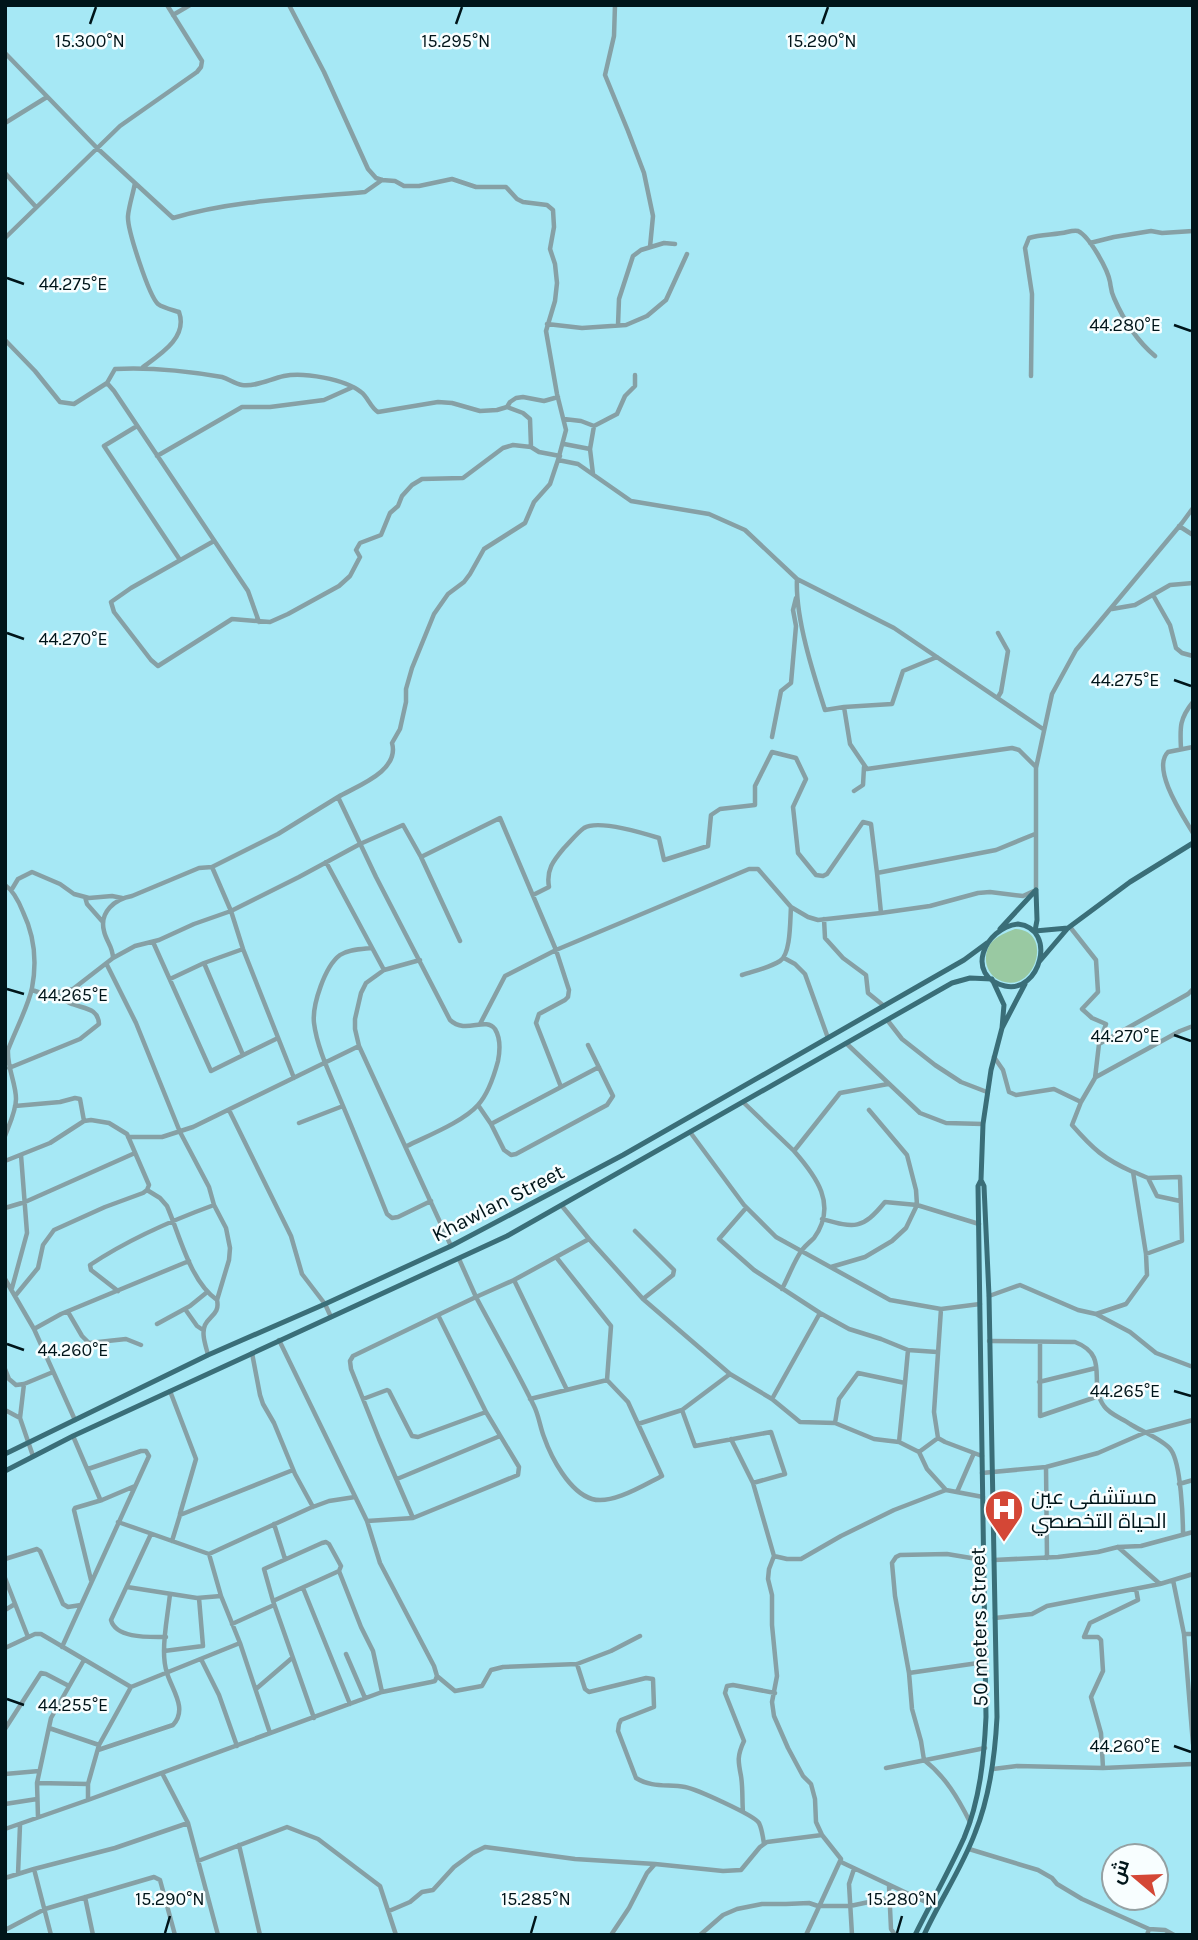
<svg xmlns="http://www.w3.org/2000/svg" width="1198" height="1940" font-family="Karla,Cairo,sans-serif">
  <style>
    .green { fill: #99c9a2 }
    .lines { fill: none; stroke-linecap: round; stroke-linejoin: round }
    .minor { stroke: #86a0a5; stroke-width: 4.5 }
    .major { stroke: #3a6e78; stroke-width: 5 }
    .ticks { fill: none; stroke: #00151a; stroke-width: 2.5 }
    .labels { text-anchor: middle; stroke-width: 5; stroke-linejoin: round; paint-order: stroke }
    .street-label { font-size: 21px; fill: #00151a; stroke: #f8feff }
    .poi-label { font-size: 21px; fill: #00151a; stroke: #f8feff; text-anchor: start }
    .ticks-label { font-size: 18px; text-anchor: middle; fill: #00151a; stroke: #f8feff; stroke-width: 5; stroke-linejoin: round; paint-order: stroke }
  </style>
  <rect width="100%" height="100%" fill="#a6e8f5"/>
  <path class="green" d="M1015 929C1055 930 1035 997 999 980 985 973 982 955 991 943 997 936 1007 932 1015 929Z"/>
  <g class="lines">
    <path class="minor" d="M289 5 324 72 368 169 376 178 382 180 395 181 404 186H419L452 179 476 187H506L517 199 523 202 547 205 553 210 554 227 550 249 555 264 557 283 555 301 546 331 557 394 566 430 558 460 578 464 631 501 709 514 745 530 797 579 894 628 1043 729
      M615 5 614 36 605 75 628 131 644 173 653 216 650 247
      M173 15 190 5
      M5 53 97 148 173 218C235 200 301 198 365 192L382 180
      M5 123 47 97
      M5 173 36 207
      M135 183C133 194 129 205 128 216 127 229 149 296 158 304 163 308 173 310 179 312 188 337 161 354 143 367
      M5 238 120 126 197 72 201 67 202 61 167 5
      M1090 243 1114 237 1151 231 1162 233 1193 231
      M547 324 582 328 626 325 647 316 666 300 687 254
      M618 325 619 299 633 256 641 250 664 243 675 244
      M5 340 35 371 60 402 74 404 107 383 114 391 248 591 259 622
      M1031 376 1032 294 1025 248 1029 238C1041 234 1055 235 1067 232 1071 231 1075 230 1078 231 1090 237 1108 270 1110 282 1111 288 1111 292 1114 298 1124 321 1136 340 1155 356
      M107 383 115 369C151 367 187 371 222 377 229 379 235 384 242 385 256 387 270 379 284 376 303 372 345 379 361 392 368 397 370 407 378 412L438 402 452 403 480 411 497 410 507 407 510 402 516 398 523 397 544 401 558 397
      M507 407 523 413 530 419 531 447
      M564 419 581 421 594 426 617 414 625 396 635 386V375
      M137 426 104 446 180 560
      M564 444 590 449
      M157 456 242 407H270L324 400 353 387
      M593 474 590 449 594 426
      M1179 526 1193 535
      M214 541 131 588 111 602 114 612 151 660 158 666 232 619 270 622 288 614 339 586 350 576 360 557 356 550 360 543 381 535 390 513 398 506 402 496 412 485 422 479 463 478 503 448 513 445 531 447 539 452 560 456
      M797 579C795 617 813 673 825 710L844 707
      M1153 595 1170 625 1176 648 1182 653 1193 656
      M1112 609 1135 605 1170 585 1193 583
      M998 633 1008 651 1001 692 998 697
      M937 657 903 671 892 704 844 707 850 744 867 769 1012 748 1019 750 1036 767
      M772 737 781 691 791 683 796 626 793 610 796 598
      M1193 747 1168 752C1151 769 1183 816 1193 833
      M1181 749C1180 728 1179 719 1193 702
      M854 791 863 785 864 767
      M338 797C357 786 400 771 392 743L400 729 406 702V689L412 668 434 614 448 594 464 582 470 574 484 549 525 523 534 502 550 484 558 460
      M326 862 384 970
      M212 867 199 868 132 896C115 899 99 912 104 931 106 941 113 947 113 958L135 946 159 940 194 924 231 911 299 877 360 844 403 825 421 857
      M5 885C14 891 19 902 23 912 34 935 37 962 32 988 28 1007 15 1031 8 1050 7 1068 16 1083 16 1099 16 1111 9 1125 5 1136
      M12 889 18 879 32 872 60 884 74 894 89 898 112 896 122 898
      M533 895 549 887C546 870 553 861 564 848 570 842 577 833 584 828 598 819 643 833 659 838L664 860 708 846 711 815 720 809 755 805V786L772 752 796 758 806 779 793 807 798 853 816 875 823 876 827 874 863 822 871 824 877 873
      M85 897 87 904 102 921
      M881 913 877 873 996 850 1035 834
      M824 919 825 938 843 958 866 975 868 993 884 1006
      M1070 927 1096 960 1098 992 1082 1009 1092 1018 1106 1024 1099 1044
      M460 941 421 857 500 818 556 950 569 990 568 997 565 1000 539 1014 536 1023 561 1087
      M153 942 211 1071 278 1038
      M371 948C361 949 349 949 340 955 325 966 312 1005 314 1023 317 1047 329 1072 338 1094 355 1134 371 1174 387 1214L392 1218 398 1217 431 1201
      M784 958 795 964 805 974 828 1038
      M420 960 384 970 366 983 361 993 355 1019V1029L359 1046 451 1246
      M107 965 136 1023 180 1132 209 1187 214 1205 226 1228 230 1248 229 1260 217 1300
      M742 975C754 971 769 968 780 961 791 954 790 920 791 907
      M170 979 204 963
      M32 990 47 995 73 989 113 958
      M888 1021 902 1039 935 1065 961 1082 987 1092
      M480 1024 505 976 556 950 749 869H758L791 907 808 917 818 920 881 913 930 906 978 893 990 892 1023 896 1036 890V768L1052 694 1076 650 1182 523 1193 508
      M847 1044 920 1113 946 1123 983 1124
      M243 1055 204 963 243 949
      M994 1057 1003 1070 1009 1092 1016 1095 1054 1089 1081 1102 1072 1125C1093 1149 1104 1159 1133 1172L1146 1254 1147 1275 1126 1304 1096 1314
      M9 1068 80 1039 99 1024C98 1008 85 1009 72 1004 66 1002 61 998 56 994
      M1096 1077 1180 1031 1193 1026
      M294 1078 243 949 231 911 212 867 278 834 338 797 376 877 450 1020C466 1035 485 1016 495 1029 501 1039 500 1051 498 1061 494 1076 488 1094 478 1105 463 1122 427 1136 407 1146
      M743 1102 794 1151 840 1093 888 1084
      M1081 1102 1095 1078 1099 1044 1188 994 1193 989
      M478 1105 491 1124 504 1150 511 1155 516 1154 607 1105 613 1096 588 1045
      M15 1106 60 1102 75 1098 80 1099 84 1121
      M229 1110 291 1236 302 1274 325 1304 331 1317
      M299 1123 343 1106
      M491 1124 599 1067
      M690 1132 744 1205 776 1237 890 1300 941 1309 980 1304
      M128 1137H162L193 1127 359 1046
      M5 1161 50 1143 84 1121 91 1120 109 1123 127 1134 149 1185 147 1190 143 1193 105 1207 54 1230 43 1245 38 1268 15 1296
      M1134 1172 1148 1178 1180 1177 1182 1241 1146 1254
      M1148 1178 1157 1196 1180 1201
      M147 1190 160 1198 167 1206C180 1236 190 1281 217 1300 220 1314 210 1315 205 1325 201 1334 206 1346 208 1355
      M5 1208 25 1202 135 1153
      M746 1208 719 1239 754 1270 820 1313 849 1329 881 1339 908 1350 937 1352
      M822 1219C855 1228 862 1230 885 1202L917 1205 979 1224
      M635 1231 674 1270 673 1275 643 1299
      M589 1239 643 1299 730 1374 682 1410 638 1424
      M556 1257 611 1326 607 1380
      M831 1267 865 1257 892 1241 906 1228 917 1205 916 1190 907 1155 869 1110
      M5 1279 34 1329 75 1420
      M514 1280 589 1239 562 1206
      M12 1288 27 1233 21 1155
      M782 1289C789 1276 794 1261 802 1250 806 1245 810 1242 814 1238 838 1205 816 1176 794 1151
      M118 1291 91 1270 90 1265C129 1239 170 1221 214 1205
      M989 1296 1020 1285 1078 1310 1096 1314 1130 1332 1156 1353 1193 1367
      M185 1309 197 1326 203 1330
      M941 1309 934 1412 938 1438 945 1442 982 1456
      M68 1312 82 1336 89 1343 126 1339 141 1345
      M157 1324 190 1306 206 1293
      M34 1329 61 1314 189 1261
      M989 1341 1075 1342C1111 1356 1087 1383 1104 1406 1109 1414 1123 1419 1130 1424 1141 1431 1164 1440 1171 1450 1181 1464 1183 1518 1183 1535
      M1040 1343V1416L1099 1396
      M252 1353 260 1395 263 1404 274 1423 295 1474 313 1507
      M5 1369 9 1379 16 1385 24 1384 53 1372
      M730 1374 772 1399 800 1422 835 1423
      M1039 1382 1096 1368
      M905 1383 908 1350
      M24 1384 20 1418 33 1456
      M170 1391 196 1459 180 1514
      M363 1399 387 1390 389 1391 412 1436 418 1437 486 1412 438 1315 476 1297 459 1259
      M530 1399 607 1380 628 1402 662 1476C644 1485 612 1505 592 1499 569 1492 551 1457 544 1437 540 1427 539 1416 534 1406 516 1369 495 1333 476 1297L514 1280 567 1390
      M772 1399 820 1313
      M5 1410 20 1418
      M682 1410 695 1446 771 1432 785 1474 753 1483 731 1439
      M73 1436 100 1499
      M899 1442 905 1383 858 1373 839 1399 835 1423 874 1439 899 1442 919 1452 927 1469 946 1490 983 1497
      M919 1452 938 1438
      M1046 1467 1047 1558
      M982 1473 1046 1467 1098 1453 1144 1433 1193 1420
      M397 1479 500 1436
      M753 1483 774 1556 787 1559H801L841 1536 894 1510 946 1490
      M1179 1484 1193 1480
      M957 1492 974 1453
      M413 1518 518 1475 519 1467 486 1412
      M367 1521 413 1518 379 1439 351 1369 350 1361 353 1356 438 1315
      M118 1522 209 1554 310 1508 329 1501 355 1497
      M274 1524 285 1559
      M151 1534 111 1620C116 1639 150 1637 166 1637
      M172 1541 180 1515 293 1470
      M1118 1547 1160 1584 1193 1574
      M209 1554 221 1596 240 1643 270 1733
      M774 1556 769 1569 768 1579 772 1595V1625L777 1676 772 1702 774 1716 788 1748 803 1776 811 1784 815 1799 816 1822 822 1835 841 1859 806 1935
      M5 1559 37 1549 40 1551 63 1604 68 1607 81 1605
      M994 1560 1058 1557 1098 1552 1118 1547 1141 1546 1193 1532
      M339 1571 361 1627 373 1651 382 1692
      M5 1578 28 1637
      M91 1580 74 1510 75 1508 102 1500 135 1486
      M1173 1580 1184 1634
      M127 1587 197 1598 221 1596
      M303 1588 350 1704
      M273 1601 339 1571 341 1566 329 1544 326 1542 322 1543 264 1569 273 1601 314 1718
      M5 1610 15 1604
      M995 1618 1032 1614 1047 1606 1160 1584
      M232 1624 274 1605
      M1193 1634H1184L1193 1744
      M62 1647 149 1456 146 1451H141L88 1469
      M5 1648 35 1634H41L131 1687
      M164 1651 203 1646 199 1598
      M346 1654 365 1698
      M201 1659 219 1695 237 1746
      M577 1664 585 1689 589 1692 646 1678 653 1679 654 1707 621 1720 619 1724 618 1731 636 1778C652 1788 668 1784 685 1787 696 1789 754 1815 759 1823 762 1829 763 1837 764 1844
      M909 1673 985 1662
      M437 1676 455 1691 482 1686 491 1670 503 1667 577 1664 611 1651 640 1636
      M256 1689 292 1658
      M49 1728 99 1745
      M5 1729 41 1673 46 1674 69 1686
      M98 1750 173 1725C188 1709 172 1690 167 1673 165 1667 164 1657 164 1651 164 1632 168 1613 170 1594
      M886 1768 985 1748
      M1103 1768 1193 1764
      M993 1769 1017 1766 1103 1768 1101 1733 1091 1697 1103 1671 1101 1640 1098 1637H1084L1090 1623 1138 1600 1136 1589
      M162 1773 188 1823 218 1935
      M5 1774 39 1771
      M37 1783 88 1784
      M88 1800 382 1692 431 1682 435 1681 437 1676 434 1666 380 1563 367 1521 279 1340
      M5 1804 37 1799
      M743 1812C742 1801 743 1788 741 1776 738 1761 737 1756 744 1741L725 1693 727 1686 733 1685 775 1693
      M38 1817 37 1783 51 1718 84 1660
      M970 1822C958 1798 945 1776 924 1760L921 1741 912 1709 909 1673 895 1596 892 1563 896 1557 900 1555 947 1554 983 1560
      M5 1829 88 1800V1784L99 1745 131 1687 240 1643
      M239 1845 260 1935
      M969 1849 1038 1870 1052 1878 1057 1884 1082 1899 1149 1929 1147 1935
      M198 1861 287 1827 318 1839 380 1886 396 1935
      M841 1862 930 1904
      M34 1869 51 1935
      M18 1874 20 1825
      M5 1878 34 1869 115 1848 188 1823
      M889 1886 891 1929 895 1935
      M85 1897 93 1935
      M389 1911 410 1902 422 1892 433 1890 454 1867 473 1853 485 1847 575 1859 655 1864
      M1149 1929 1165 1930 1174 1935
      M5 1930 45 1909 154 1877 160 1880 175 1935
      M611 1935 629 1908 647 1873 655 1864 723 1871 741 1870 760 1847 767 1842 822 1835
      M700 1935 723 1915 737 1909 762 1904H786L809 1903 818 1906H850L888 1898
      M852 1935 849 1884 854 1869"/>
    <path class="major" d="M1036 890 1037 920 1035 931 1068 928
      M1018 924C1058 929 1040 994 1005 986 964 976 984 928 1018 924Z
      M1000 929 1036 890
      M1039 962 1068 928 1130 882 1193 843
      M1002 1028 1025 984
      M5 1454 208 1355 325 1304 451 1246 623 1155 964 960 987 943
      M5 1471 73 1436 507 1236 952 983 970 978 992 979
      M915 1935C931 1903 949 1871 964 1838 980 1800 984 1758 986 1717L978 1186 981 1180 983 1124 991 1070 1002 1028 1004 1005 992 979
      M924 1935C940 1900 962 1868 975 1833 990 1796 995 1757 997 1717L989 1296 984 1186 981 1180"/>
  </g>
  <path class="ticks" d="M90 24 96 7M456 24 462 7M822 24 828 7M7 278 24 284M1174 325 1191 331M7 633 24 639M1174 680 1191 686M7 989 24 994M1174 1035 1191 1041M7 1344 24 1350M1174 1391 1191 1396M7 1699 24 1705M1174 1746 1191 1752M165 1933 170 1916M531 1933 536 1916M897 1933 902 1916"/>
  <defs>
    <g id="hospital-pin" transform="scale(2.0125)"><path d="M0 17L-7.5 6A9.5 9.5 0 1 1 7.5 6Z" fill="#d44736" stroke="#f8feff"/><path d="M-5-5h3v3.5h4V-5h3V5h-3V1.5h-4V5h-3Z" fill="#fff"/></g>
  </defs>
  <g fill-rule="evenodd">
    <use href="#hospital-pin" x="1004" y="1509"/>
  </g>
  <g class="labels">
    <g class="street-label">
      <text transform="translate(498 1203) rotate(-27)" y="7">Khawlan Street</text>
      <text transform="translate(979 1627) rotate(-91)" y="7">50 meters Street</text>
    </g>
    <g class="poi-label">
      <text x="1031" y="1504">مستشفى عين<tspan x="1031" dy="24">الحياة التخصصي</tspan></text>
    </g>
  </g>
  <g class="ticks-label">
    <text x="90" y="47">15.300°N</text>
    <text x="456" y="47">15.295°N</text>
    <text x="822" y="47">15.290°N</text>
    <text x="73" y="290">44.275°E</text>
    <text x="1125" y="331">44.280°E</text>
    <text x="73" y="645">44.270°E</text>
    <text x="1125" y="686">44.275°E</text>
    <text x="73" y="1001">44.265°E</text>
    <text x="1125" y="1042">44.270°E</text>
    <text x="73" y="1356">44.260°E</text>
    <text x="1125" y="1397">44.265°E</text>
    <text x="73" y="1711">44.255°E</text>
    <text x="1125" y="1752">44.260°E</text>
    <text x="170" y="1905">15.290°N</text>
    <text x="536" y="1905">15.285°N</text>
    <text x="902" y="1905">15.280°N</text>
  </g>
  <rect width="1198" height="1940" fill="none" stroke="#00151a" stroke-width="14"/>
  <g transform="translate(1135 1877) rotate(289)"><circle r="33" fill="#f8feff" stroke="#95a1a3" stroke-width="2"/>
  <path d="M0-5L12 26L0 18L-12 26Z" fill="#d44736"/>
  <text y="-10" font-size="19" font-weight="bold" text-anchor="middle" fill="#00151a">ش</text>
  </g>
</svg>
